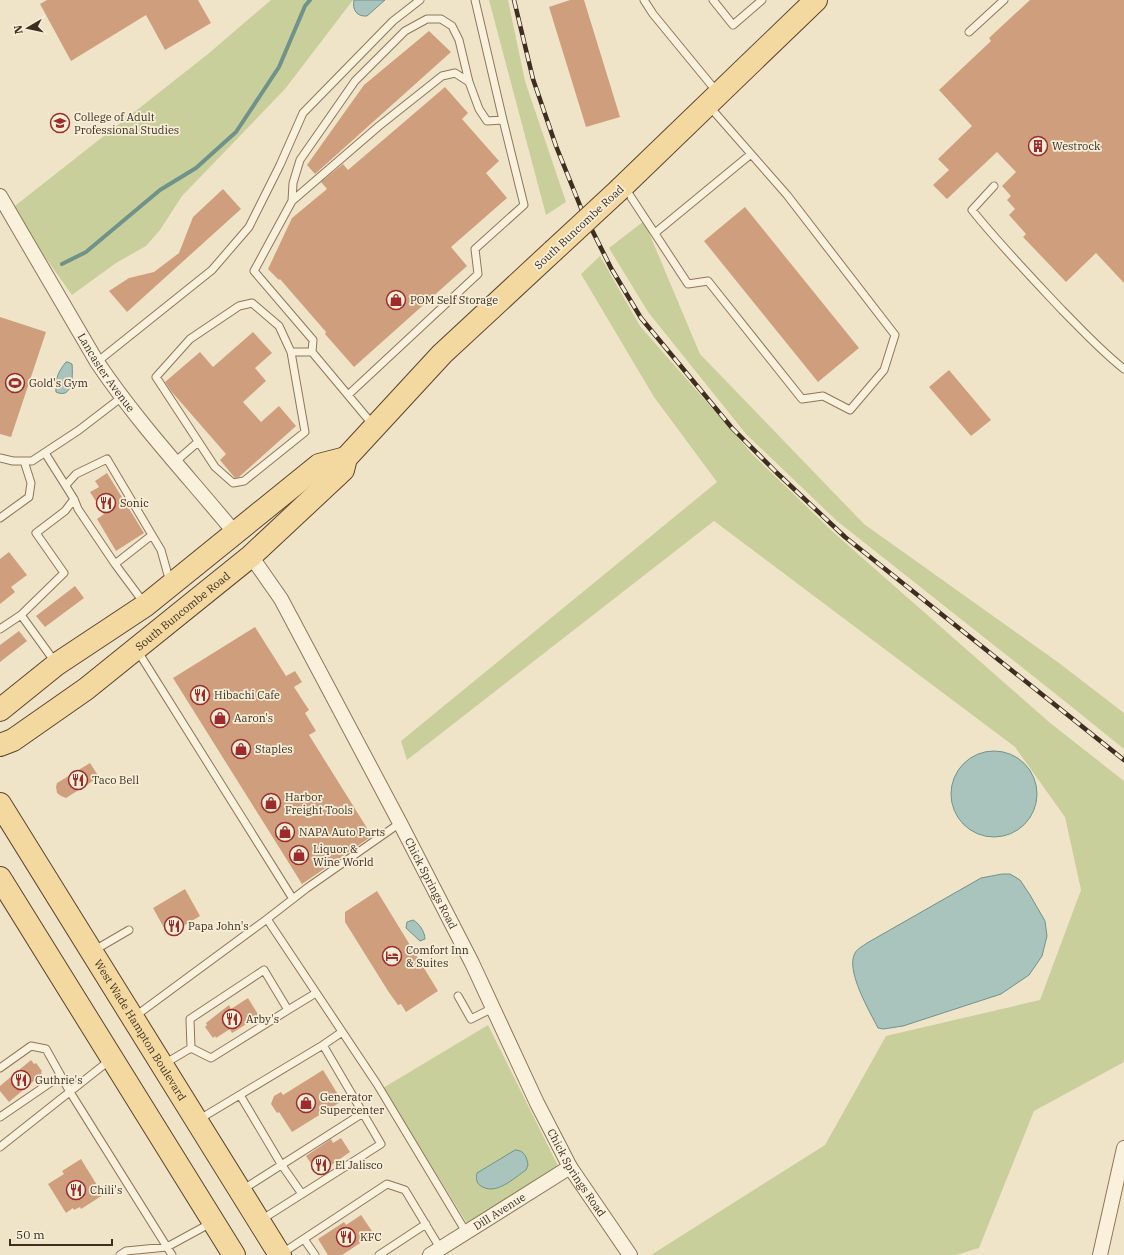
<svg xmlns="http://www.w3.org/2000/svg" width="1124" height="1255" font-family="'IBM Plex Serif',serif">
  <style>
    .green { fill: #c9cf9b }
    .water { fill: #a9c4bc; stroke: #6f938a }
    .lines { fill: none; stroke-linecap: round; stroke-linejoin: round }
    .stream { stroke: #6f938a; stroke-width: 4 }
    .building { fill: #cf9f7d }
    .service-casing { stroke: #8d765c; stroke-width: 9 }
    .minor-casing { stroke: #8d765c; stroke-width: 16 }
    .primary-casing { stroke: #5b4430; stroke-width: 24 }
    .service { stroke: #faf1dc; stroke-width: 7 }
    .minor { stroke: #faf1dc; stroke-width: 14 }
    .primary { stroke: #f3d9a0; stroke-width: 22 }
    .rail-casing { stroke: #3d2e20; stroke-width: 4.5 }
    .rail { stroke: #f7eed8; stroke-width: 3; stroke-dasharray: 9; stroke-linecap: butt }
    .primary-bridge-casing { stroke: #5b4430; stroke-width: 24; stroke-linecap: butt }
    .primary-bridge { stroke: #f3d9a0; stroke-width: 22 }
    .labels { text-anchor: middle; stroke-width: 3.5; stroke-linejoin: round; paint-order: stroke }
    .poi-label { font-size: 11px; fill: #3d2e20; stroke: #f7eed8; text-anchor: start }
    .street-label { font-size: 11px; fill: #3d2e20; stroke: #f7eed8 }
  </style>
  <rect width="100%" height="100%" fill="#f0e4c8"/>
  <path class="green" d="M271 0H353L285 89 182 196 160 230 146 246 116 263 72 295 11 209 208 54Z
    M489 0H508L525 81 566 202 546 215Z
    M644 221 700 354 864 524 1059 663 1124 713V749L1062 699 837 521 746 434 648 312 609 248Z
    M600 256 640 326 753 455 833 532 1049 722 1124 781V1062L1034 1111 979 1248 956 1255H651L825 1145 886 1036 1040 1000 1081 890 1065 817 1015 747 714 521 407 760 401 741 717 482 654 397 581 274Z
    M488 1025 564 1178 473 1233 383 1088Z"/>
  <path class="water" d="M354 0H385L367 16C357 17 352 10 354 0Z
    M66 362H68L72 364C73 375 73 400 56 392 55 379 58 372 66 362Z
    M951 794a43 43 0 1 1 86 0a43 43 0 1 1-86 0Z
    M1002 874H1010L1020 880 1030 895 1045 921 1047 936 1042 956 1029 975 1001 994 903 1026 883 1029 878 1028C870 1012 845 970 855 953 857 949 863 946 867 943L981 878Z
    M413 920C419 923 425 932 425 939L420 941 406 928 407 922Z
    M515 1150C524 1150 527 1157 528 1165L526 1170C514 1178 496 1196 481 1186 476 1183 476 1178 477 1173Z"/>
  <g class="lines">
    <path class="stream" d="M62 264 86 252 160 190 196 168 236 132 279 67 305 6 310 0"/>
  </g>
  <path class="building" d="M47 0H198L211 23 165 50 146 15 71 61 40 4Z
    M570 0H584L620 117 586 127 549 7Z
    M1030 0H1124V283L1096 253 1066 282 1023 237 1026 234 1009 215 1015 209 1007 200 1011 196 1002 186 1016 172 997 152 947 199 933 185 949 170 938 159 972 126 939 90 991 41 989 38Z
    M429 31 451 52 315 174 307 165 364 85Z
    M445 87 468 113 462 119 499 161 486 173 507 198 451 247 467 266 354 367 325 334 326 332 280 279 279 280 268 269 292 218 327 189 321 182 343 164 348 170Z
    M223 189 241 209 127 312 109 291 129 278 154 272 179 253 193 217Z
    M745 207 859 348 818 382 704 241Z
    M0 317 46 332 11 437 0 434Z
    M253 332 272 353 255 368 266 381 243 402 261 422 279 406 296 426 239 477 235 478 220 460 226 454 171 391 165 382 200 352 213 367Z
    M949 370 991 420 971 436 929 387Z
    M107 473 144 533 116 551 97 519 104 514 90 492 99 487 95 481Z
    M9 552 27 575 11 587 15 592 0 604V559Z
    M75 586 84 598 45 627 36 616Z
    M255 627 286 676 295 671 302 682 294 687 309 710 305 713 316 731 309 735 372 836 302 884 173 678Z
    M19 631 27 641 0 662V645Z
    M90 763 99 777 66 798 61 796 57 793 56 787 57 783Z
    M185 889 200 916 168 935 153 908Z
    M377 891 438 991 406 1012 401 1004 398 1005 388 991 345 922V912Z
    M248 998 259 1016 232 1033 230 1029 216 1038 215 1036 213 1038 205 1027 207 1025 206 1023 229 1005 231 1009Z
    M31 1060 34 1064 36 1063 42 1071 41 1072 42 1074 9 1102 0 1091V1086Z
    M323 1070 342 1101 292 1132 279 1112 277 1113 271 1104 274 1096 281 1092 283 1095Z
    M341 1138 350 1152 318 1174 306 1156 331 1139 333 1143Z
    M81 1159 103 1195 81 1209 80 1207 74 1210 73 1208 66 1213 48 1184 64 1174 62 1171Z
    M361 1215 374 1234 342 1255H328L318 1239 344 1222 346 1225Z"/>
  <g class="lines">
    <g class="service-casing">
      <path id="service" d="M475 0 503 120
        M644 0 653 14 717 92
        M713 0 733 25 762 0
        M969 32 1004 0
        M994 186 972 210C1000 245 1031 277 1062 310 1082 330 1101 351 1124 369
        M625 188 688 284 708 281 802 399 823 396 850 410 884 370 895 335 787 195 709 106
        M292 201 293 183 300 160 355 81 405 31 427 19H441L452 26 459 40 469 82
        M655 233 751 154
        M291 352 305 432 244 481 233 483 215 467 156 377 190 339 239 306 252 303 279 326 291 352H312L373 425
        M312 352 313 340 254 271 292 201 379 126 442 76 455 73 469 82 479 109 487 121 503 120 524 205 475 249 478 274 348 395
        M97 362 212 270 249 227 280 165 303 113 393 21 420 0
        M45 453 74 499 78 509 115 564
        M0 458 13 461H32L79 430 122 397
        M175 462 198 442
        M66 485 76 474 107 459 152 535
        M0 518 29 497 31 483 24 461
        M144 603 115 564 152 535 161 550 168 575 172 581
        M0 629 21 615
        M137 650 293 899
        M55 662 21 615 64 573 36 533 65 511 74 499
        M267 919 377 1084 466 1232
        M93 951 129 930
        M264 970 288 1010 211 1058 191 1048 190 1019Z
        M458 996 471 1019 493 1008
        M288 1010 316 993
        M134 1017 267 919 307 888 400 823
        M164 1064 191 1048
        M0 1068 31 1046 46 1049 70 1092 172 1255
        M240 1095 281 1164 302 1194
        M0 1117 60 1076
        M198 1120 323 1045
        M0 1147 110 1060
        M242 1190 363 1113
        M261 1220 381 1144 323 1045 342 1032
        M304 1239 315 1255
        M281 1254 387 1184 405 1190 440 1248
        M120 1255 126 1251 167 1247 211 1223
        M379 1255 426 1224"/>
    </g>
    <g class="minor-casing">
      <g id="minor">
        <path id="s1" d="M0 196 97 362C138 423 188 476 235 533"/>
        <path id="s2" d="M251 556 281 599 400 823 472 963 537 1103 570 1167 630 1255"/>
        <path id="s3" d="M430 1255 570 1167"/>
        <path d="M1100 1255 1124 1148"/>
      </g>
    </g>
    <g class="primary-casing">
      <g id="primary">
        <path d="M620 189 816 0"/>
        <path d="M0 710 57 664 146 605 319 465 346 458"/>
        <path id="s4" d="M0 745 13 740 86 689 251 556 343 470 346 458 442 354 553 251"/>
        <path id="s5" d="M0 804 280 1255"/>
        <path d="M0 878 234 1255"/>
      </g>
    </g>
    <use href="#service" class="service"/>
    <use href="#minor" class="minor"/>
    <use href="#primary" class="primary"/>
    <g class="rail-casing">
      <path id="rail" d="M514 0 533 79 556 146 581 208 611 268 641 318 732 428 777 473 845 537 1124 760"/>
    </g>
    <use href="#rail" class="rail"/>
    <g class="primary-bridge-casing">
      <path id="primary-bridge" d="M553 251 620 189"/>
    </g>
    <use href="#primary-bridge" class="primary-bridge"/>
  </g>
  <defs>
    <g id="university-ring" transform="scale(1)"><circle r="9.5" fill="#f7eed8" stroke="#9e2a2b" stroke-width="1.5"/><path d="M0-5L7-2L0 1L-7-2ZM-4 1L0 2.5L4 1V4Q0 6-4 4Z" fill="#9e2a2b"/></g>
    <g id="building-ring" transform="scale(1)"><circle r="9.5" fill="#f7eed8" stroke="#9e2a2b" stroke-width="1.5"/><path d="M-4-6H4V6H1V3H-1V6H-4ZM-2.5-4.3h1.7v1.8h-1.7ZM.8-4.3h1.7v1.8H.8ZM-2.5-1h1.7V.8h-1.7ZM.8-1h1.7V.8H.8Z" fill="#9e2a2b"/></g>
    <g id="shop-ring" transform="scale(1)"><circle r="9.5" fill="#f7eed8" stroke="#9e2a2b" stroke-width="1.5"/><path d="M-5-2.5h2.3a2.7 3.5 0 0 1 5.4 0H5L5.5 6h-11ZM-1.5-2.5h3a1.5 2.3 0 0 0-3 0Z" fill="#9e2a2b"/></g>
    <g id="stadium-ring" transform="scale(1)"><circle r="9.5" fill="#f7eed8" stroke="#9e2a2b" stroke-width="1.5"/><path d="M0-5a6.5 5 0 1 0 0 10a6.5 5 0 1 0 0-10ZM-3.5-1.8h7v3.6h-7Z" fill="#9e2a2b"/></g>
    <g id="restaurant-ring" transform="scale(1)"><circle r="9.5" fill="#f7eed8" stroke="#9e2a2b" stroke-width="1.5"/><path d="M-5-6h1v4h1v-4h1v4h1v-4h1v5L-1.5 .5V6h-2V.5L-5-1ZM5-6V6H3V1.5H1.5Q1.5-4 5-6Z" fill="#9e2a2b"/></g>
    <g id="hotel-ring" transform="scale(1)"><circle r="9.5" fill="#f7eed8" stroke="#9e2a2b" stroke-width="1.5"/><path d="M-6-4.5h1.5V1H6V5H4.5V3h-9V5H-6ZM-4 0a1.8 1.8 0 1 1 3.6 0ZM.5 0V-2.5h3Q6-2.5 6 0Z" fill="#9e2a2b"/></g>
  </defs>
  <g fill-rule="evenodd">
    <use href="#university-ring" x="60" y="123"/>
    <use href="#building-ring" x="1038" y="146"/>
    <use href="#shop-ring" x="396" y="300"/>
    <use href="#stadium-ring" x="15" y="383"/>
    <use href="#restaurant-ring" x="106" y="503"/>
    <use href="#restaurant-ring" x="200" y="695"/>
    <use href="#shop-ring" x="220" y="718"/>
    <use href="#shop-ring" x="241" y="749"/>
    <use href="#restaurant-ring" x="78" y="780"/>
    <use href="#shop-ring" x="271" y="803"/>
    <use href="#shop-ring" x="285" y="832"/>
    <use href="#shop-ring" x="299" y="855"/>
    <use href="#restaurant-ring" x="174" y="926"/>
    <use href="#hotel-ring" x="392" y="956"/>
    <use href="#restaurant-ring" x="232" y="1019"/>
    <use href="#restaurant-ring" x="21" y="1080"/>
    <use href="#shop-ring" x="306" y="1103"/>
    <use href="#restaurant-ring" x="321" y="1165"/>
    <use href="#restaurant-ring" x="76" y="1190"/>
    <use href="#restaurant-ring" x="346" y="1237"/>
  </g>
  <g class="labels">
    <g class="poi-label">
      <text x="74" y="121">College of Adult<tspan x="74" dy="13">Professional Studies</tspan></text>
      <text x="1052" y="150">Westrock</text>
      <text x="410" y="304">POM Self Storage</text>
      <text x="29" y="387">Gold's Gym</text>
      <text x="120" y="507">Sonic</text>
      <text x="214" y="699">Hibachi Cafe</text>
      <text x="234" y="722">Aaron's</text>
      <text x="255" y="753">Staples</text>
      <text x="92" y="784">Taco Bell</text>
      <text x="285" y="801">Harbor<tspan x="285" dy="13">Freight Tools</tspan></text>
      <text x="299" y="836">NAPA Auto Parts</text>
      <text x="313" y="853">Liquor &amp;<tspan x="313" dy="13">Wine World</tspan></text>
      <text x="188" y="930">Papa John's</text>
      <text x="406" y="954">Comfort Inn<tspan x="406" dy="13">&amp; Suites</tspan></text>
      <text x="246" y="1023">Arby's</text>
      <text x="35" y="1084">Guthrie's</text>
      <text x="320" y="1101">Generator<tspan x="320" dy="13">Supercenter</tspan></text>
      <text x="335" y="1169">El Jalisco</text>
      <text x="90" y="1194">Chili's</text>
      <text x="360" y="1241">KFC</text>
    </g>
    <g class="street-label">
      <text transform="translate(579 227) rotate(-43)" y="4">South Buncombe Road</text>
      <text dy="4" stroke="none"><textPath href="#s1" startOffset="206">Lancaster Avenue</textPath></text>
      <text dy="4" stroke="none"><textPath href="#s4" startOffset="227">South Buncombe Road</textPath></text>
      <text dy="4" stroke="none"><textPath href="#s2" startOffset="374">Chick Springs Road</textPath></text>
      <text dy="4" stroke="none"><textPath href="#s5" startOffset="266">West Wade Hampton Boulevard</textPath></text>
      <text dy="4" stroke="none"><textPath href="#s2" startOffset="698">Chick Springs Road</textPath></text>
      <text dy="4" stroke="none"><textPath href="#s3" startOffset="82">Dill Avenue</textPath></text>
    </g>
  </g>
  <g transform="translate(28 28) rotate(261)" stroke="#f7eed8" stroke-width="3" paint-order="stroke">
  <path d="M0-3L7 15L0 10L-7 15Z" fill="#3d2e20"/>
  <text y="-6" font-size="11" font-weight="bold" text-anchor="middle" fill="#3d2e20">N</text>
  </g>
  <path d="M10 1239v6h102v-6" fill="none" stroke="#3d2e20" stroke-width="2"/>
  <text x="16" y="1239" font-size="12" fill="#3d2e20" stroke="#f7eed8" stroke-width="3" paint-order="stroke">50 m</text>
</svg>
